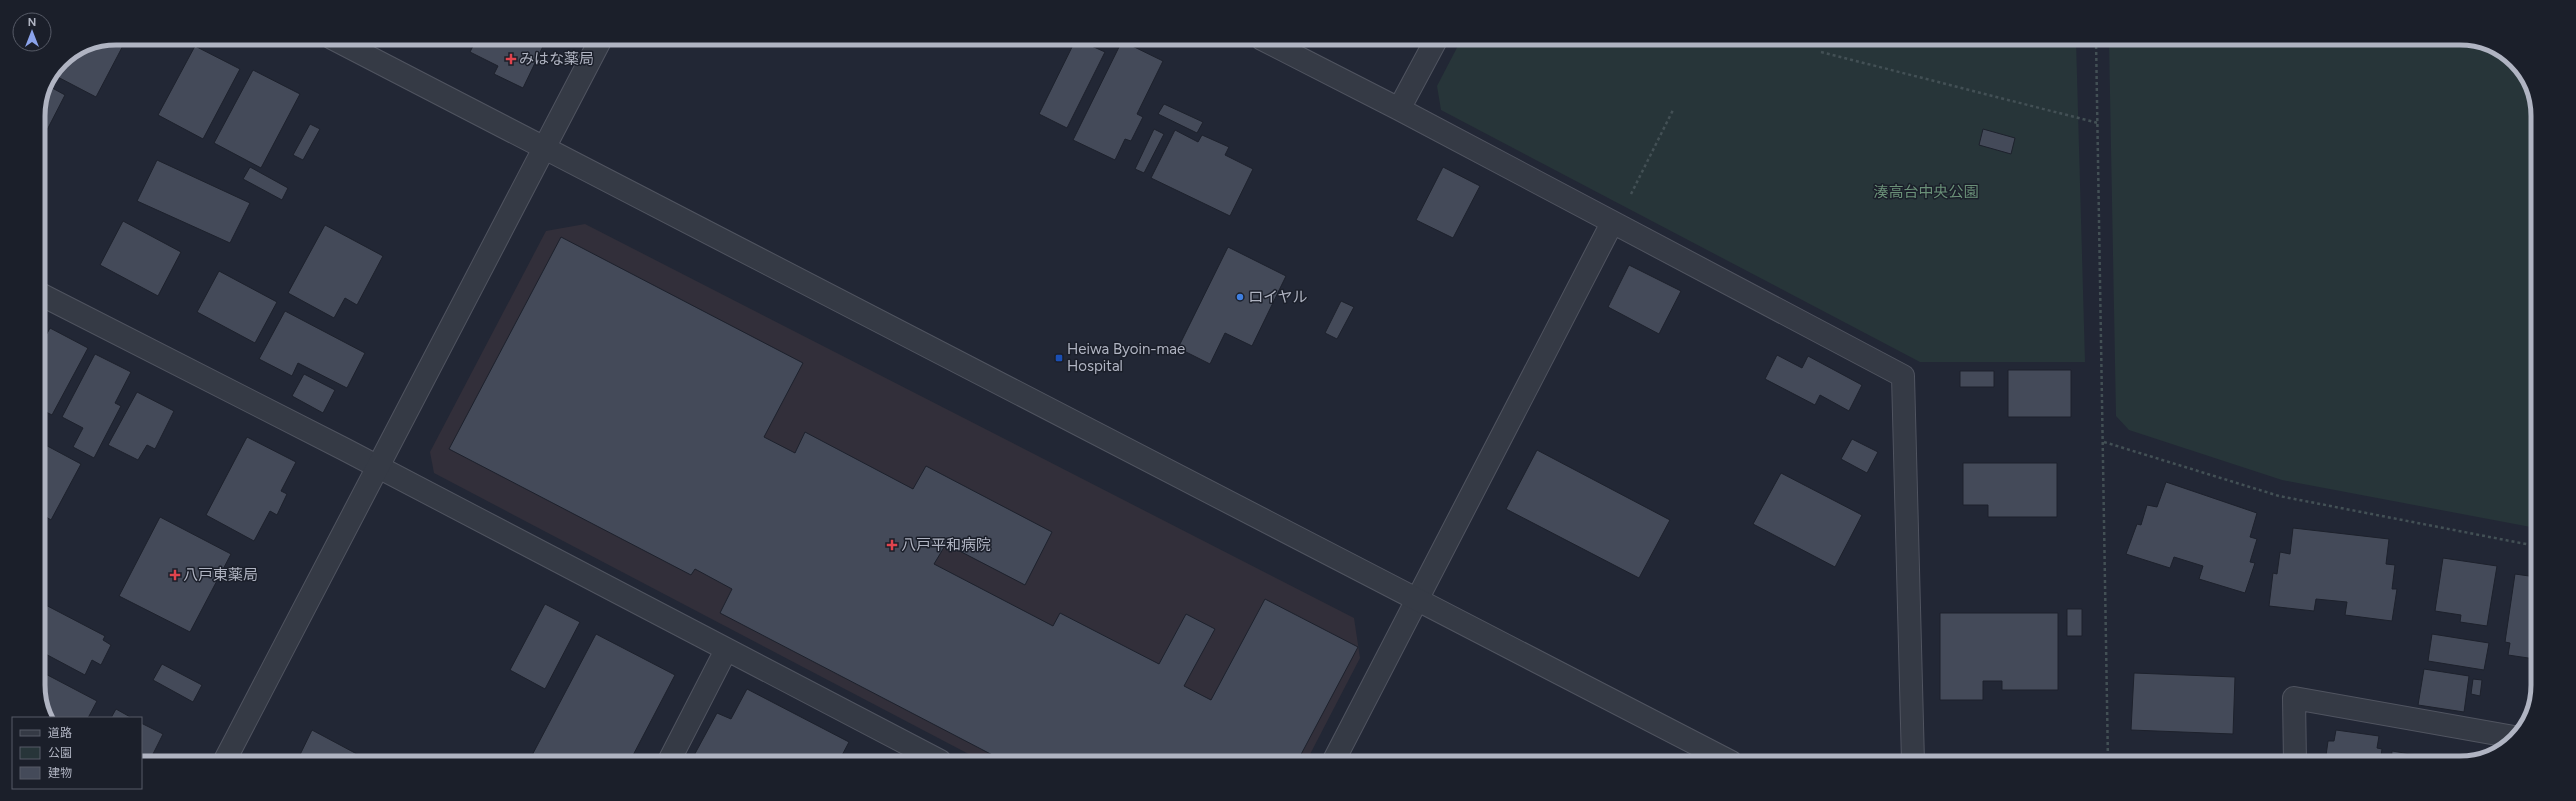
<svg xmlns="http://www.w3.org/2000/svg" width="2576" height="801" font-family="Figtree,'Noto Sans JP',sans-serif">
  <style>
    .medical { fill: #322f3a }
    .green { fill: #273539 }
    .building { fill: #444a59; stroke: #1d212c }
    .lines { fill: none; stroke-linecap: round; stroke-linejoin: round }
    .minor-casing { stroke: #505460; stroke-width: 24 }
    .tertiary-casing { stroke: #505460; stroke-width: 24 }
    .path { stroke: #435055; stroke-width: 2.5; stroke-dasharray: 3 3; stroke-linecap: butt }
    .minor { stroke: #353a45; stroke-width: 22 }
    .tertiary { stroke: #353a45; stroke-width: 22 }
    .health-dot { fill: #e0444e; stroke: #1b1f2a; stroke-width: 1.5 }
    .shop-dot { fill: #3f7fe0; stroke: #1b1f2a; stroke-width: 1.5 }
    .transit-dot { fill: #1a4fb4; stroke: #1b1f2a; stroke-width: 1.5 }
    .labels { text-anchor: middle; stroke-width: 3; stroke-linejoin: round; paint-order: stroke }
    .poi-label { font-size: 15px; fill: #b0b4c2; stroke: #1b1f2a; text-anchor: start }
    .park-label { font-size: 15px; fill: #6a9078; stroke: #1b1f2a }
    .rim { fill: none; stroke: #b0b4c2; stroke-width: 5 }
  </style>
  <rect width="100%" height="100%" fill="#222735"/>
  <path class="medical" d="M585 224 1354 618 1360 658 1306 762 982 761 434 473 430 452 546 231Z"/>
  <path class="green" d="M1461 40H2076L2085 362H1920L1441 110 1437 86Z
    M2109 40 2480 41 2519 65 2538 111 2536 528 2282 480 2129 430 2116 416Z"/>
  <path class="building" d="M116 38H127L96 97 52 74 61 61 86 44Z
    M477 38H547L523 88 494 74 498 66 470 52Z
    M1076 39 1105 52 1067 128 1039 114Z
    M1122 41 1163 61 1137 114 1143 117 1131 141 1125 139 1115 160 1073 140Z
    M195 46 240 69 203 139 158 115Z
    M253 70 300 94 261 168 214 143Z
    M45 84 65 95 47 130 38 125Z
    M1164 104 1203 122 1197 133 1158 114Z
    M310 124 320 129 303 160 293 155Z
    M1154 129 1164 134 1144 173 1135 169Z
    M1983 129 2015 138 2011 154 1979 145Z
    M1175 130 1198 142 1202 135 1229 147 1225 155 1253 169 1230 216 1151 178Z
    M157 160 250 203 230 243 137 201Z
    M250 167 288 188 282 200 243 179Z
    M1443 167 1480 186 1453 238 1416 220Z
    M123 221 181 252 158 296 100 265Z
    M325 225 383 256 357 305 345 298 334 318 288 293Z
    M561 237 803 363 764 437 795 453 805 432 913 489 926 466 1052 532 1025 585 946 544 934 564 1053 626 1060 613 1159 664 1186 614 1215 629 1184 686 1211 700 1265 599 1358 647 1297 762 1004 761 720 613 732 589 695 569 691 575 449 449Z
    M1228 247 1286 276 1252 346 1225 333 1210 364 1178 348Z
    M1629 265 1681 291 1659 334 1608 307Z
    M219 271 277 302 255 343 197 312Z
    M1341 301 1354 307 1337 339 1325 333Z
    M285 311 365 353 347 388 298 363 292 376 259 359Z
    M50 328 88 348 52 415 38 408V350Z
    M95 354 131 372 115 403 121 406 94 458 73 447 83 428 62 417Z
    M1777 355 1802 368 1808 356 1862 385 1849 411 1820 395 1815 405 1765 379Z
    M2008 370H2071V417H2008Z
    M1960 371H1994V387H1960Z
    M304 374 335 390 323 413 292 396Z
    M137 392 174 411 155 449 147 445 138 460 108 445Z
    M247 437 296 462 281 491 287 494 277 515 270 511 254 541 206 515Z
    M1852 439 1878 452 1867 473 1841 459Z
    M38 441 81 464 51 520 38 512Z
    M1537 450 1670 520 1639 578 1506 509Z
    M1963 463H2057V517H1988V505H1963Z
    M1781 473 1862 515 1835 567 1753 524Z
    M2166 482 2257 513 2250 537 2257 539 2250 562 2255 563 2245 593 2199 579 2203 566 2174 557 2170 568 2126 554 2137 524 2141 525 2147 505 2157 507Z
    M160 517 231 554 190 632 119 596Z
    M38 526 45 530 38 543Z
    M2293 528 2389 539 2386 564 2395 565 2392 589H2397L2392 621 2345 615 2347 602 2316 599 2314 611 2269 606 2273 573 2277 574 2280 552 2290 554Z
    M2443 558 2497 566 2487 626 2460 622 2461 615 2435 611Z
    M2515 574 2536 577 2535 659 2508 655 2510 643 2505 642Z
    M38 601 105 636 103 640 111 645 101 665 92 660 85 675 38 650Z
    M545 604 580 622 545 689 510 670Z
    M2067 609H2082V636H2067Z
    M1940 613H2058V690H2002V681H1983V700H1940Z
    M596 634 675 675 630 761H529Z
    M2432 634 2489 643 2484 670 2428 661Z
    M162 664 202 685 193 702 153 680Z
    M2424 669 2469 676 2464 712 2418 705Z
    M38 670 97 701 88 718H50L38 690Z
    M2134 673 2235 677 2233 734 2131 730Z
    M2473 679 2482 680 2480 696 2471 694Z
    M747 689 849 742 839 761H691L717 713 731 719Z
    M116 709 132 718H111Z
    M141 723 163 734 150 760H141Z
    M312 730 370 761H297Z
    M2336 730 2379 736 2377 748 2382 749 2380 763H2325L2328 741H2334Z
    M2392 751 2423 756 2422 763H2391Z"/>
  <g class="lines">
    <g class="minor-casing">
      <path id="minor" d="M1262 39 1399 109 1903 376 1913 762
        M1399 109 1436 40
        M38 293 344 449 940 761
        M669 761 726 650
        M1333 762 1612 223
        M2295 763 2294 698 2514 737"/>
    </g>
    <g class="tertiary-casing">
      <path id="tertiary" d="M332 38 1731 762
        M225 760 601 39"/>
    </g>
    <path class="path" d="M2096 40 2108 763
      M1821 52 2098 123
      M1631 194 1673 110
      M2104 442 2279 496 2536 546"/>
    <use href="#minor" class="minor"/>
    <use href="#tertiary" class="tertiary"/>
  </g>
  <g class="health-dot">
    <path d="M509 53h4v4h4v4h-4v4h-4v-4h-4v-4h4z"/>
    <path d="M890 539h4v4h4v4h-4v4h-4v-4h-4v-4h4z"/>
    <path d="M173 569h4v4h4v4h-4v4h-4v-4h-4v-4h4z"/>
  </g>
  <circle class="shop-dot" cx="1240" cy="297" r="4"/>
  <rect class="transit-dot" x="1055" y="354" width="8" height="8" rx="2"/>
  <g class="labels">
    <g class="poi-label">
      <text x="519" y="64">みはな薬局</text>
      <text x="1248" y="302">ロイヤル</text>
      <text x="1067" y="354">Heiwa Byoin-mae<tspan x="1067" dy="17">Hospital</tspan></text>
      <text x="901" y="550">八戸平和病院</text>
      <text x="183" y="580">八戸東薬局</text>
    </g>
    <g class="park-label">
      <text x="1926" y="197">湊高台中央公園</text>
    </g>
  </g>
  <path d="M0 0H2576V801H0ZM116 45H2460A71 71 0 0 1 2531 116V685A71 71 0 0 1 2460 756H116A71 71 0 0 1 45 685V116A71 71 0 0 1 116 45Z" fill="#1b1f2a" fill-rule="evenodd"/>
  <path class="rim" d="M116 45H2460A71 71 0 0 1 2531 116V685A71 71 0 0 1 2460 756H116A71 71 0 0 1 45 685V116A71 71 0 0 1 116 45Z"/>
  <rect x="12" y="717" width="130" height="72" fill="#1b1f2a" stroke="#575b67"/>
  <rect x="20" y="730" width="20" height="6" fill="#353a45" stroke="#575b67"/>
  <text x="48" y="737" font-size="12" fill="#b0b4c2">道路</text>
  <rect x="20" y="747" width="20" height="12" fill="#273539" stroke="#575b67"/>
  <text x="48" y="757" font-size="12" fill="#b0b4c2">公園</text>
  <rect x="20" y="767" width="20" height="12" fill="#444a59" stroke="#575b67"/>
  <text x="48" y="777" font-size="12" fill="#b0b4c2">建物</text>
  <g transform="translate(32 32)"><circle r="19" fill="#1b1f2a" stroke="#575b67"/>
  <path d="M0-3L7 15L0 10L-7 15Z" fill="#8ba3eb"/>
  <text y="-6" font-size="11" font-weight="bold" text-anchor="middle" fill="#b0b4c2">N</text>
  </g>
</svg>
